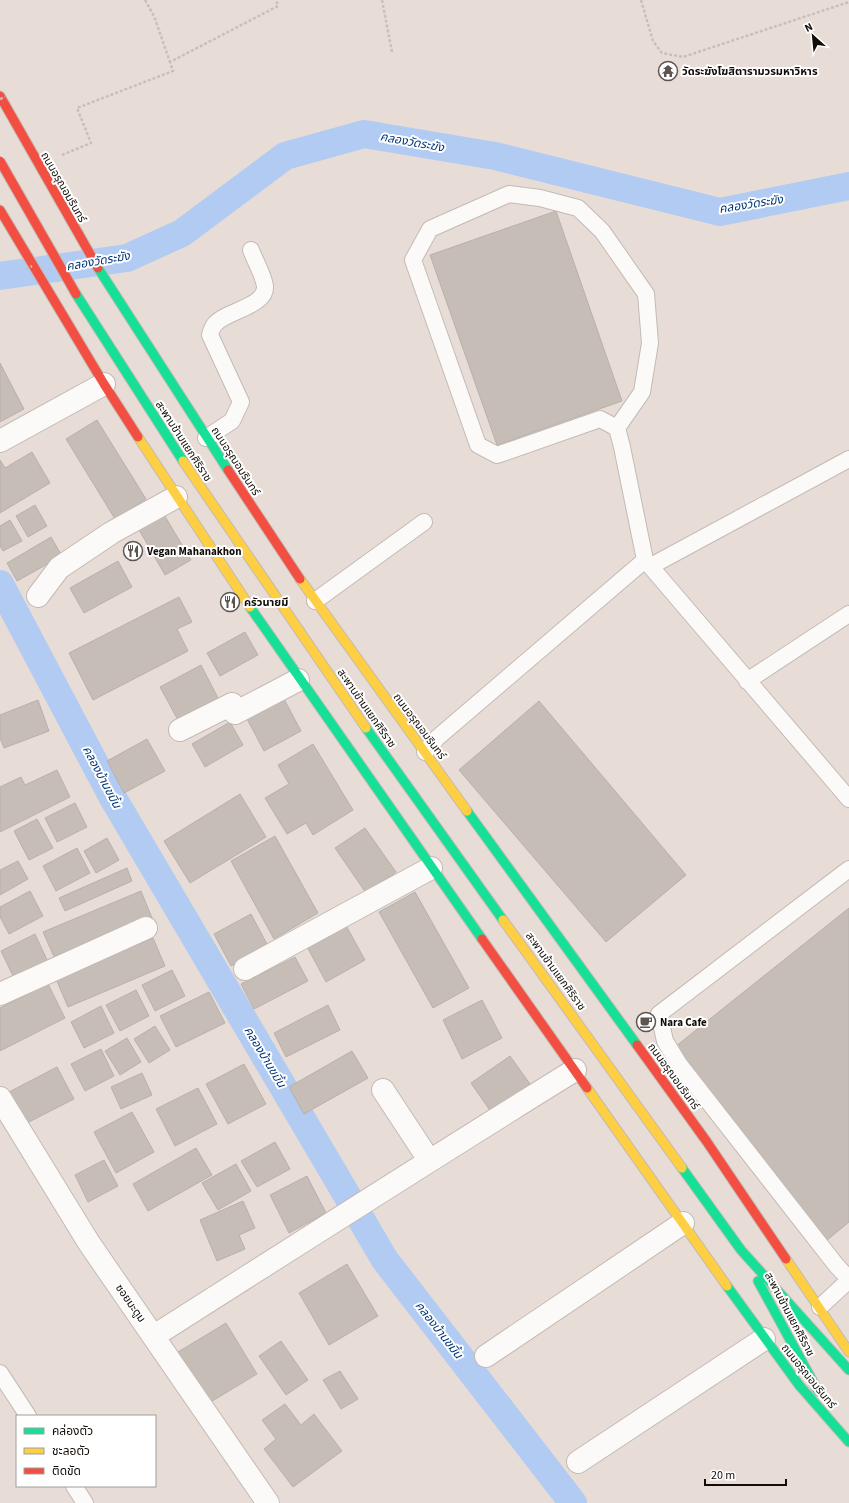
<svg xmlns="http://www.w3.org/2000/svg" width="849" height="1503" font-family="'Source Sans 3','Noto Sans Thai',sans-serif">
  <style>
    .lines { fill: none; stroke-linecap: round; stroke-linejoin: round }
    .canal { stroke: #b1cbf3; stroke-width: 28 }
    .building { fill: #c6bdb7; stroke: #b9b0ab }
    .lane-casing { stroke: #c3bab4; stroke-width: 18 }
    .street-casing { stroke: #c3bab4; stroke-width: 24 }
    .fast-casing { stroke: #c3bab4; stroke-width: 11 }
    .slow-casing { stroke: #c3bab4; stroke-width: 11 }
    .jam-casing { stroke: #c3bab4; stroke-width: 11 }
    .path { stroke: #c5c0be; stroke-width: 2.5; stroke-dasharray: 3 2; stroke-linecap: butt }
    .lane { stroke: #fcfaf9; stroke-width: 16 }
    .street { stroke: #fcfaf9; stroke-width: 22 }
    .fast { stroke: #16e098; stroke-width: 9 }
    .slow { stroke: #ffcf43; stroke-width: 9 }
    .jam { stroke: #f24e42; stroke-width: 9 }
    .jam-bridge-casing { stroke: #c3bab4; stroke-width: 11; stroke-linecap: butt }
    .path-bridge { stroke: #c5c0be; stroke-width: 2.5; stroke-dasharray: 3 2; stroke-linecap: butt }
    .jam-bridge { stroke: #f24e42; stroke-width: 9 }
    .labels { text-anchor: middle; stroke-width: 4; stroke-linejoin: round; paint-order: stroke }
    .poi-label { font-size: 11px; font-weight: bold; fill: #120c07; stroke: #fff; text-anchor: start }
    .street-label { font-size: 11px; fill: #120c07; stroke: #fff }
    .water-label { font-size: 12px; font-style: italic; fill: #003678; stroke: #fff }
  </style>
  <rect width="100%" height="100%" fill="#e8ddd6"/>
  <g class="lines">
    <path class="canal" d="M0 276 127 258 182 233 285 156 364 134 495 156 720 212 849 186
      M0 584 113 798 385 1260 573 1503"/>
  </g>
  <path class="building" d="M556 211 622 401 497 445 430 255Z
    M0 363 24 409 0 422Z
    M97 420 146 499 115 519 66 439Z
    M32 452 50 483 0 513V460L5 468Z
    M35 505 47 526 28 537 16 516Z
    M163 513 191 560 165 575 138 528Z
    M10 520 22 541 3 551 0 546V526Z
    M51 537 62 556 17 581 7 563Z
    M118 561 132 587 84 613 70 588Z
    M179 597 192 622 177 629 188 651 93 700 69 653Z
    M245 632 258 655 220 676 207 653Z
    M201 665 218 698 178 720 160 687Z
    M284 699 301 731 264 751 247 719Z
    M38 700 49 731 4 748 0 738V715Z
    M539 701 686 875 606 942 459 770Z
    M230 722 243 745 205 767 192 744Z
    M147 739 165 771 124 793 107 761Z
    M313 744 353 810 313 835 306 823 287 834 265 798 289 784 278 765Z
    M57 770 70 797 0 832V787L21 777 25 785Z
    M240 794 266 837 190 883 164 841Z
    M75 803 87 827 57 842 45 818Z
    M37 819 53 848 29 860 14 831Z
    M365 828 396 872 366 893 335 848Z
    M275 836 318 913 274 939 231 861Z
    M107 838 119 860 96 873 84 851Z
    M77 848 90 873 56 891 43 866Z
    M18 861 28 879 0 895V870Z
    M127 868 132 881 65 911 59 898Z
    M30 891 43 916 9 934 0 917V907Z
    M141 891 152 918 55 959 43 932Z
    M415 892 469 988 433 1008 379 912Z
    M849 908V1222L826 1241 671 1050Z
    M251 914 268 946 231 966 214 934Z
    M344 922 365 960 326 982 305 943Z
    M35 934 48 962 14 978 1 951Z
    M153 938 165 966 68 1007 56 979Z
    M295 957 308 981 254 1009 241 984Z
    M172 970 185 996 155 1011 142 985Z
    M48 984 65 1018 0 1051V1008Z
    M136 990 149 1016 120 1031 106 1005Z
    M209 992 225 1023 176 1047 160 1016Z
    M482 1000 502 1038 462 1059 443 1020Z
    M328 1005 340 1030 286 1057 274 1033Z
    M101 1006 114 1033 84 1048 71 1022Z
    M155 1026 170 1050 149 1063 134 1039Z
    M127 1038 141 1062 120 1075 105 1051Z
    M101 1049 114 1076 85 1091 71 1064Z
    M352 1051 368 1078 304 1114 289 1087Z
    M510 1056 530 1084 491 1112 471 1083Z
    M244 1064 266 1104 228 1124 206 1084Z
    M57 1067 74 1099 25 1124 9 1092Z
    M142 1073 152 1095 121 1109 111 1087Z
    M198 1088 217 1124 175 1146 156 1109Z
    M132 1112 154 1152 116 1173 94 1132Z
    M275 1142 290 1169 257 1187 241 1161Z
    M196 1148 212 1175 148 1211 133 1184Z
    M104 1160 118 1186 88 1202 75 1175Z
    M236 1164 251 1191 218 1210 202 1183Z
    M307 1176 326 1213 289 1233 270 1195Z
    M243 1201 255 1228 239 1235 245 1249 217 1261 200 1220Z
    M347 1264 378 1316 329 1345 299 1293Z
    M226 1323 257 1374 209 1403 178 1352Z
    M281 1341 308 1380 286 1395 259 1356Z
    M340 1371 358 1399 341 1409 323 1380Z
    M285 1404 301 1425 314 1414 342 1451 293 1487 264 1449 276 1439 262 1420Z"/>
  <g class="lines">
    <g class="lane-casing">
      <path id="lane" d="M617 428 642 392 650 343 646 294 602 231 578 208 540 198 509 194 430 229 413 260 478 445 497 455 600 419 617 428 622 447 645 560 849 799
        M206 438 232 421 241 402 210 335C211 332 212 327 215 324 226 311 267 306 265 286 263 274 255 261 251 250
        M651 566 849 459
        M315 601 424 522
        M747 681 849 614
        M425 752 437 738 645 560
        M849 869 659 1014 665 1041 679 1064 836 1265 849 1279
        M820 1307 849 1280
        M0 1373 28 1416
        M74 1486 85 1503"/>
    </g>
    <g class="street-casing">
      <path id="street" d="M0 441 104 384
        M38 596 59 568 111 533 176 497
        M180 730 232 704 235 713 298 680
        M245 969 431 868
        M0 994 146 928
        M383 1090 429 1160
        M0 1098 89 1243 268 1503
        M154 1336C294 1247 434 1157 575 1070
        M486 1356 683 1223
        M578 1462 764 1339"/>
    </g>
    <g class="fast-casing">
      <path id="fast" d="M98 268 228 470
        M76 294 183 461
        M250 607 482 939
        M366 728 503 920
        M467 811 637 1045
        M682 1168 741 1250 849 1370
        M758 1281 818 1391
        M727 1286 799 1385 849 1442"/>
    </g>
    <g class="slow-casing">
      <path id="slow" d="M138 437 250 607
        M183 461 366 728
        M300 579 467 811
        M503 920 682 1168
        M587 1088 727 1286
        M786 1259 849 1352"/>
    </g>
    <g class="jam-casing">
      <path id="jam" d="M0 96 98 268
        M0 210 104 384 138 437
        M228 470 300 579
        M482 939 587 1088
        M637 1045 707 1142 786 1259"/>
    </g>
    <path class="path" d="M145 0 154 16 170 62
      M382 0 392 52
      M641 0 653 41 662 53 683 57 849 2
      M62 155 91 143 77 108 173 71 170 62 278 6 276 0"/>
    <use href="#lane" class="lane"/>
    <use href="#street" class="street"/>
    <use href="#fast" class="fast"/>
    <use href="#slow" class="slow"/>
    <use href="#jam" class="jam"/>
    <g class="jam-bridge-casing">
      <path id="jam-bridge" d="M0 161 76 294"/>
    </g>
    <path class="path-bridge" d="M0 99 5 97
      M26 269 32 266"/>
    <use href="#jam-bridge" class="jam-bridge"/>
  </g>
  <defs>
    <g id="temple-ring" transform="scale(1)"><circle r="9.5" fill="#fff" stroke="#5d554f" stroke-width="1.5"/><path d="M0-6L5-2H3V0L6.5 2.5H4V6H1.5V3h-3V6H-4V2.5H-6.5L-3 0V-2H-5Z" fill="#5d554f"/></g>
    <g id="restaurant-ring" transform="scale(1)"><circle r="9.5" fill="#fff" stroke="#5d554f" stroke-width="1.5"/><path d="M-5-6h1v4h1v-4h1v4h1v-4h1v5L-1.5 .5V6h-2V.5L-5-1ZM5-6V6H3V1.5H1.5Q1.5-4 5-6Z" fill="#5d554f"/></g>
    <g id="cafe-ring" transform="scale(1)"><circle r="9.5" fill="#fff" stroke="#5d554f" stroke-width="1.5"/><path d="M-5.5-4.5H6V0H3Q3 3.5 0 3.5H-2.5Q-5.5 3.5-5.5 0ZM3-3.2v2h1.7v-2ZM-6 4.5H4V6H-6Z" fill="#5d554f"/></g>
  </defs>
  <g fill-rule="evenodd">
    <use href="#temple-ring" x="668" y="71"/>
    <use href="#restaurant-ring" x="133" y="551"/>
    <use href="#restaurant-ring" x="230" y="602"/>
    <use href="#cafe-ring" x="646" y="1022"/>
  </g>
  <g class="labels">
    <g class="poi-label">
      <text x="682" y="75">วัดระฆังโฆสิตารามวรมหาวิหาร</text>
      <text x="147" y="555">Vegan Mahanakhon</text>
      <text x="244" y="606">ครัวนายมี</text>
      <text x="660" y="1026">Nara Cafe</text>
    </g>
    <g class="street-label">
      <text transform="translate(64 187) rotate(60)" y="4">ถนนอรุณอมรินทร์</text>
      <text transform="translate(184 441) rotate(57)" y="4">สะพานข้ามแยกศิริราช</text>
      <text transform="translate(236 461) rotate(57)" y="4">ถนนอรุณอมรินทร์</text>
      <text transform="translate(367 708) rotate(55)" y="4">สะพานข้ามแยกศิริราช</text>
      <text transform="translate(420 726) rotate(53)" y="4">ถนนอรุณอมรินทร์</text>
      <text transform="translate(556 971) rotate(54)" y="4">สะพานข้ามแยกศิริราช</text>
      <text transform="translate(674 1076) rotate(54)" y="4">ถนนอรุณอมรินทร์</text>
      <text transform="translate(131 1303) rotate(55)" y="4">ซอยมะตูม</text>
      <text transform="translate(790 1314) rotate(62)" y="4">สะพานข้ามแยกศิริราช</text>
      <text transform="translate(809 1376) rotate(51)" y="4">ถนนอรุณอมรินทร์</text>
    </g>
    <g class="water-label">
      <text transform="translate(412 142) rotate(10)" y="4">คลองวัดระฆัง</text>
      <text transform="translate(751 204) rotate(-9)" y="4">คลองวัดระฆัง</text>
      <text transform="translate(98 261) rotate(-10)" y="4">คลองวัดระฆัง</text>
      <text transform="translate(102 777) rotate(62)" y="4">คลองบ้านขมิ้น</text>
      <text transform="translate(265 1057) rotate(59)" y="4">คลองบ้านขมิ้น</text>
      <text transform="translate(439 1330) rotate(52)" y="4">คลองบ้านขมิ้น</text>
    </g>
  </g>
  <rect x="16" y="1415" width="140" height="72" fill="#ffffff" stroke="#a09e9c"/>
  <rect x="24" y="1428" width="20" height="6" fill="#16e098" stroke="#a09e9c"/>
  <text x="52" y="1435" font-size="12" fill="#120c07">คล่องตัว</text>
  <rect x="24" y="1448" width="20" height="6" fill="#ffcf43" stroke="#a09e9c"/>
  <text x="52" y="1455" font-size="12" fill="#120c07">ชะลอตัว</text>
  <rect x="24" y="1468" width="20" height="6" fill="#f24e42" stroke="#a09e9c"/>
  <text x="52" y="1475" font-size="12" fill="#120c07">ติดขัด</text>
  <g transform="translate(813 36) rotate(333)" stroke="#ffffff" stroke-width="3" paint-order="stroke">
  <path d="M0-3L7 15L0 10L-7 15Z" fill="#120c07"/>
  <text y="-6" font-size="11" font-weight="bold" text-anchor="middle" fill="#120c07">N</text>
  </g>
  <path d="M705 1479v6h81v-6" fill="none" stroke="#120c07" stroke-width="2"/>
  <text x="711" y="1479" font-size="12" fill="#120c07" stroke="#ffffff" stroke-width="3" paint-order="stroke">20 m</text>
</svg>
